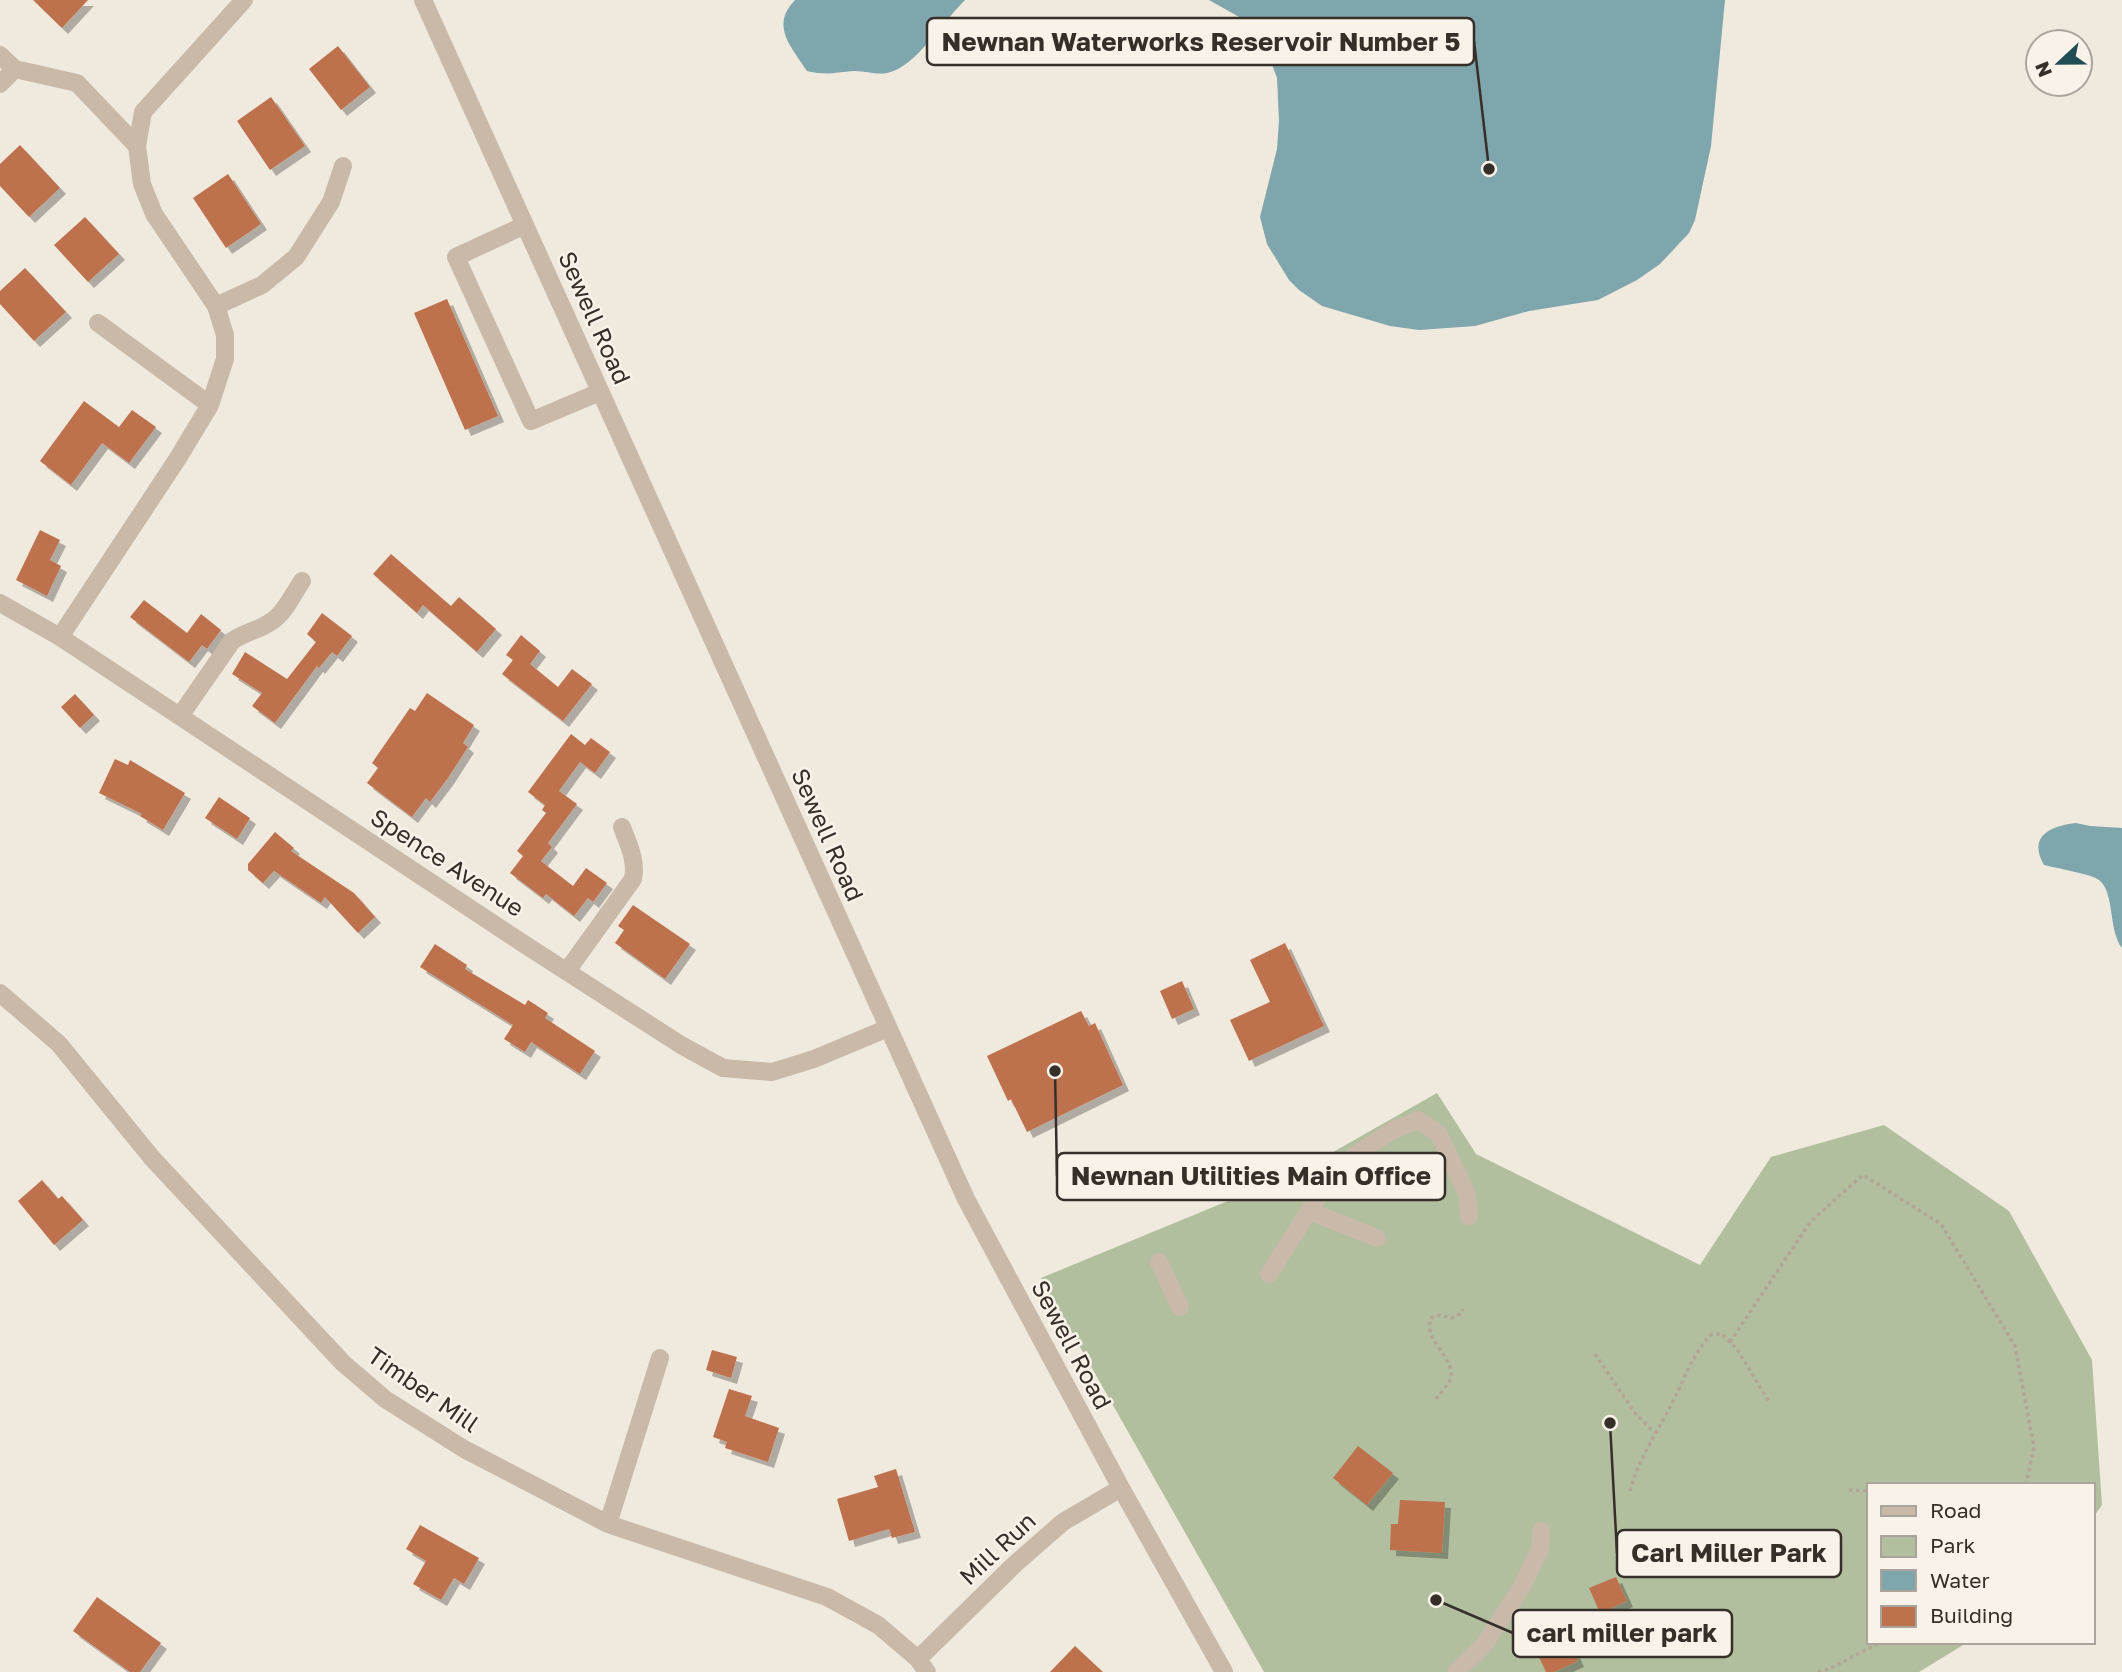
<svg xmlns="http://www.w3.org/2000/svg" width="2122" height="1672" font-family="'Golos Text',sans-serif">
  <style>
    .green { fill: #b1bf9e }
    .water { fill: #7ea6ac }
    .building { fill: #be714d; filter: url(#shadow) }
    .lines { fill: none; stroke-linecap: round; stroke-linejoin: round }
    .path { stroke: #b4a494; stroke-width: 3.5; stroke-dasharray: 3.5 3.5; stroke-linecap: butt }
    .minor { stroke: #c8b9a9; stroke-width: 18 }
    .labels { text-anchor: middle; stroke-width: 5; stroke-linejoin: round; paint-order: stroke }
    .street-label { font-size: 24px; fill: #362e29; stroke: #f8f2e9 }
    .leader { fill: none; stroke: #362e29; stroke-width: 2.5 }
    .callout-dot { fill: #362e29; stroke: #f8f2e9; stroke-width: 2.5 }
    .callout { fill: #f8f2e9; stroke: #362e29; stroke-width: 2.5 }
    .callout-label { font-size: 26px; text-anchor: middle; font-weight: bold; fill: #362e29 }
  </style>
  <defs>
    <filter id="shadow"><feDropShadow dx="6" dy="6" stdDeviation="0" flood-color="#0004"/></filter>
  </defs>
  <rect width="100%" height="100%" fill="#f0e9dd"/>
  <path class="green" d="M1437 1093 1476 1154 1700 1265 1771 1157 1884 1125 2009 1211 2092 1360 2102 1505 2092 1519V1485H1868V1642H1968L1919 1672H1264L1041 1278 1298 1172Z"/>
  <path class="water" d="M795 0H965C945 19 915 68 887 73 876 75 866 71 855 71 834 72 829 76 807 71 791 46 770 26 795 0Z
    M1209 0H1725L1711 146 1695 220 1689 233 1660 264 1637 280 1598 300 1529 311 1475 326 1419 330 1390 326 1322 306 1299 290 1289 280 1267 244 1260 217 1277 149 1279 120 1277 78 1262 38 1241 18Z
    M2076 823 2090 826 2122 828V948C2108 930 2115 892 2099 880 2092 874 2055 868 2044 865 2028 837 2049 826 2076 823Z"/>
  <path class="building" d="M33 0H88L62 28Z
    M338 46 370 87 341 110 309 69Z
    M271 97 305 146 270 170 237 121Z
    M20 145 60 188 29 217 0 186V164Z
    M228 174 261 224 226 248 193 198Z
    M85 217 119 254 88 282 54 245Z
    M25 268 66 312 34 341 0 304V291Z
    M447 299 498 416 465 430 414 313Z
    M84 401 119 427 132 410 156 427 129 463 102 443 71 485 40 461Z
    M40 530 60 540 50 560 61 566 47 596 16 580Z
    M391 554 451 606 459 597 496 629 477 652 423 605 417 613 373 574Z
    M144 600 187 633 201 614 221 630 207 649 202 645 189 662 130 617Z
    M322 613 352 636 337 656 332 652 319 668 317 666 275 723 252 706 262 693 232 674 245 652 287 679 316 642 307 634Z
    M521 635 540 651 530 664 558 687 572 669 592 684 563 721 502 674 513 660 506 655Z
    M427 693 474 725 463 743 468 747 448 778 430 802 426 798 412 817 367 783 378 768 372 763 410 708 415 711Z
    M75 694 94 715 80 728 61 707Z
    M571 734 585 745 591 738 610 752 595 773 580 762 559 791 577 804 548 843 552 847 541 861 573 886 586 868 607 883 593 902 588 898 574 916 546 894 543 898 510 873 523 856 517 851 546 813 542 810 545 805 528 792Z
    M115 759 128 765 130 760 185 793 163 830 140 816 142 814 99 793Z
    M219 797 250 818 237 839 205 818Z
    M275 832 294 848 291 851 354 893 375 917 358 933 325 897 321 903 274 871 263 883 248 870V864Z
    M633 905 690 944 665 979 615 943 624 930 618 926Z
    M1285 943 1324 1026 1249 1061 1230 1020 1270 1002 1250 960Z
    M435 944 467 965 465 969 525 1005 528 1000 548 1013 545 1018 595 1051 580 1074 531 1042 525 1052 504 1039 513 1025 420 967Z
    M1182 981 1194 1009 1172 1019 1160 991Z
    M1081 1011 1089 1026 1095 1023 1123 1085 1027 1132 1011 1099 1008 1101 987 1056Z
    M42 1180 58 1199 62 1196 83 1220 54 1245 18 1201Z
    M712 1350 737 1357 731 1378 706 1370Z
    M729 1389 752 1396 745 1416 779 1428 768 1462 725 1448 727 1442 713 1437Z
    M1358 1446 1393 1473 1367 1505 1333 1478Z
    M896 1469 915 1532 892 1538 889 1529 849 1541 837 1499 878 1487 874 1476Z
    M1400 1500 1445 1502 1442 1553 1390 1550 1391 1524H1398Z
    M420 1525 479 1558 464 1584 454 1578 441 1600 413 1584 426 1561 406 1549Z
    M1616 1577 1627 1601 1600 1613 1589 1588Z
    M97 1597 161 1643 140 1672H130L73 1631Z
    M1567 1637 1578 1661 1554 1672H1546L1536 1651Z
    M1075 1646 1103 1672H1050Z"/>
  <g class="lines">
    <path class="path" d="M1730 1342 1811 1221 1863 1175 1941 1224 2015 1346 2034 1447 2026 1485
      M1595 1354 1635 1413 1655 1433
      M1436 1399C1440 1393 1447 1386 1450 1380 1458 1358 1422 1342 1431 1318L1440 1315 1452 1318 1460 1314 1463 1309
      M1849 1490 1868 1491
      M1630 1491C1638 1461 1654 1437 1669 1409 1683 1384 1691 1354 1712 1334H1722L1737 1349 1769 1402
      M1818 1672 1829 1669 1881 1642"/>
    <path class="minor" d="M423 0 966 1199 1121 1488 1224 1672
      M0 55 15 69
      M0 84 15 69 77 83 137 146
      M525 225 456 257 531 421 600 392
      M216 306 262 285 296 257 331 202 343 166
      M98 323 210 405
      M0 603 60 637 527 946 681 1045 723 1068 772 1072 814 1059 888 1028
      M60 637 178 458 210 405 225 359V335L216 306 154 214 142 184 137 146 143 112 244 0
      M180 716 232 641C245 632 260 630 272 621 285 613 293 594 302 581
      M567 971 633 879C637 860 628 844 622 827
      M0 993 59 1044 152 1158 343 1363 385 1399 464 1449 608 1524 827 1597 878 1625 918 1659 927 1672
      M1377 1238 1309 1211 1334 1170 1391 1131 1418 1120 1438 1133 1467 1194 1469 1216
      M1159 1262 1180 1307
      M1269 1274 1309 1211
      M608 1524 660 1358
      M918 1659 1015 1564 1063 1522 1121 1488
      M1456 1672 1484 1645 1522 1586 1540 1549 1541 1531"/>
  </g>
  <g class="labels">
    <g class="street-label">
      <text transform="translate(594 318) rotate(66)" y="8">Sewell Road</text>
      <text transform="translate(827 835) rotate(66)" y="8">Sewell Road</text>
      <text transform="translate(447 863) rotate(33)" y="8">Spence Avenue</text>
      <text transform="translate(1071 1345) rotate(62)" y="8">Sewell Road</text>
      <text transform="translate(423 1390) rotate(35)" y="8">Timber Mill</text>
      <text transform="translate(998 1549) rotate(-43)" y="8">Mill Run</text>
    </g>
  </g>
  <path class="leader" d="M1489 169L1474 41M1055 1071L1057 1176M1610 1423L1617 1553M1436 1600L1513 1633"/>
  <g class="callout-dot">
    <circle cx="1489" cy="169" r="7"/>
    <circle cx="1055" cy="1071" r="7"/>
    <circle cx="1610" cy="1423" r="7"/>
    <circle cx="1436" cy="1600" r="7"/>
  </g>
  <g class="callout">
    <rect x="927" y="18" width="547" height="47" rx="7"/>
    <rect x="1057" y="1153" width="388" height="47" rx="7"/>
    <rect x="1617" y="1530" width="224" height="47" rx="7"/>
    <rect x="1513" y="1610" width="219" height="47" rx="7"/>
  </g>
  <g class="callout-label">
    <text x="1201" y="51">Newnan Waterworks Reservoir Number 5</text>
    <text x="1251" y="1185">Newnan Utilities Main Office</text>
    <text x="1729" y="1562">Carl Miller Park</text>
    <text x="1622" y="1642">carl miller park</text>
  </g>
  <rect x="1867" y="1483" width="228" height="161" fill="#f8f2e9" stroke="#aaa49c" stroke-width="2"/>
  <rect x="1881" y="1506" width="35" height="10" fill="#c8b9a9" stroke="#aaa49c" stroke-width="2"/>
  <text x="1930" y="1518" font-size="21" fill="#362e29">Road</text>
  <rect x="1881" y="1536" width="35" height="21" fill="#b1bf9e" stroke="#aaa49c" stroke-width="2"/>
  <text x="1930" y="1553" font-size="21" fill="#362e29">Park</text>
  <rect x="1881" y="1570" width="35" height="21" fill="#7ea6ac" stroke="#aaa49c" stroke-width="2"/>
  <text x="1930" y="1588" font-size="21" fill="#362e29">Water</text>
  <rect x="1881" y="1606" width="35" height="21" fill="#be714d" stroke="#aaa49c" stroke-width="2"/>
  <text x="1930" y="1623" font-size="21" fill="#362e29">Building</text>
  <g transform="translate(2059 63) rotate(248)"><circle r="33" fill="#f8f2e9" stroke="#aaa49c" stroke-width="2"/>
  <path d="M0-5L12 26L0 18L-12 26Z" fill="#214d54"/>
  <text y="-10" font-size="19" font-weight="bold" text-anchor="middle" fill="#362e29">N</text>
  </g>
</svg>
